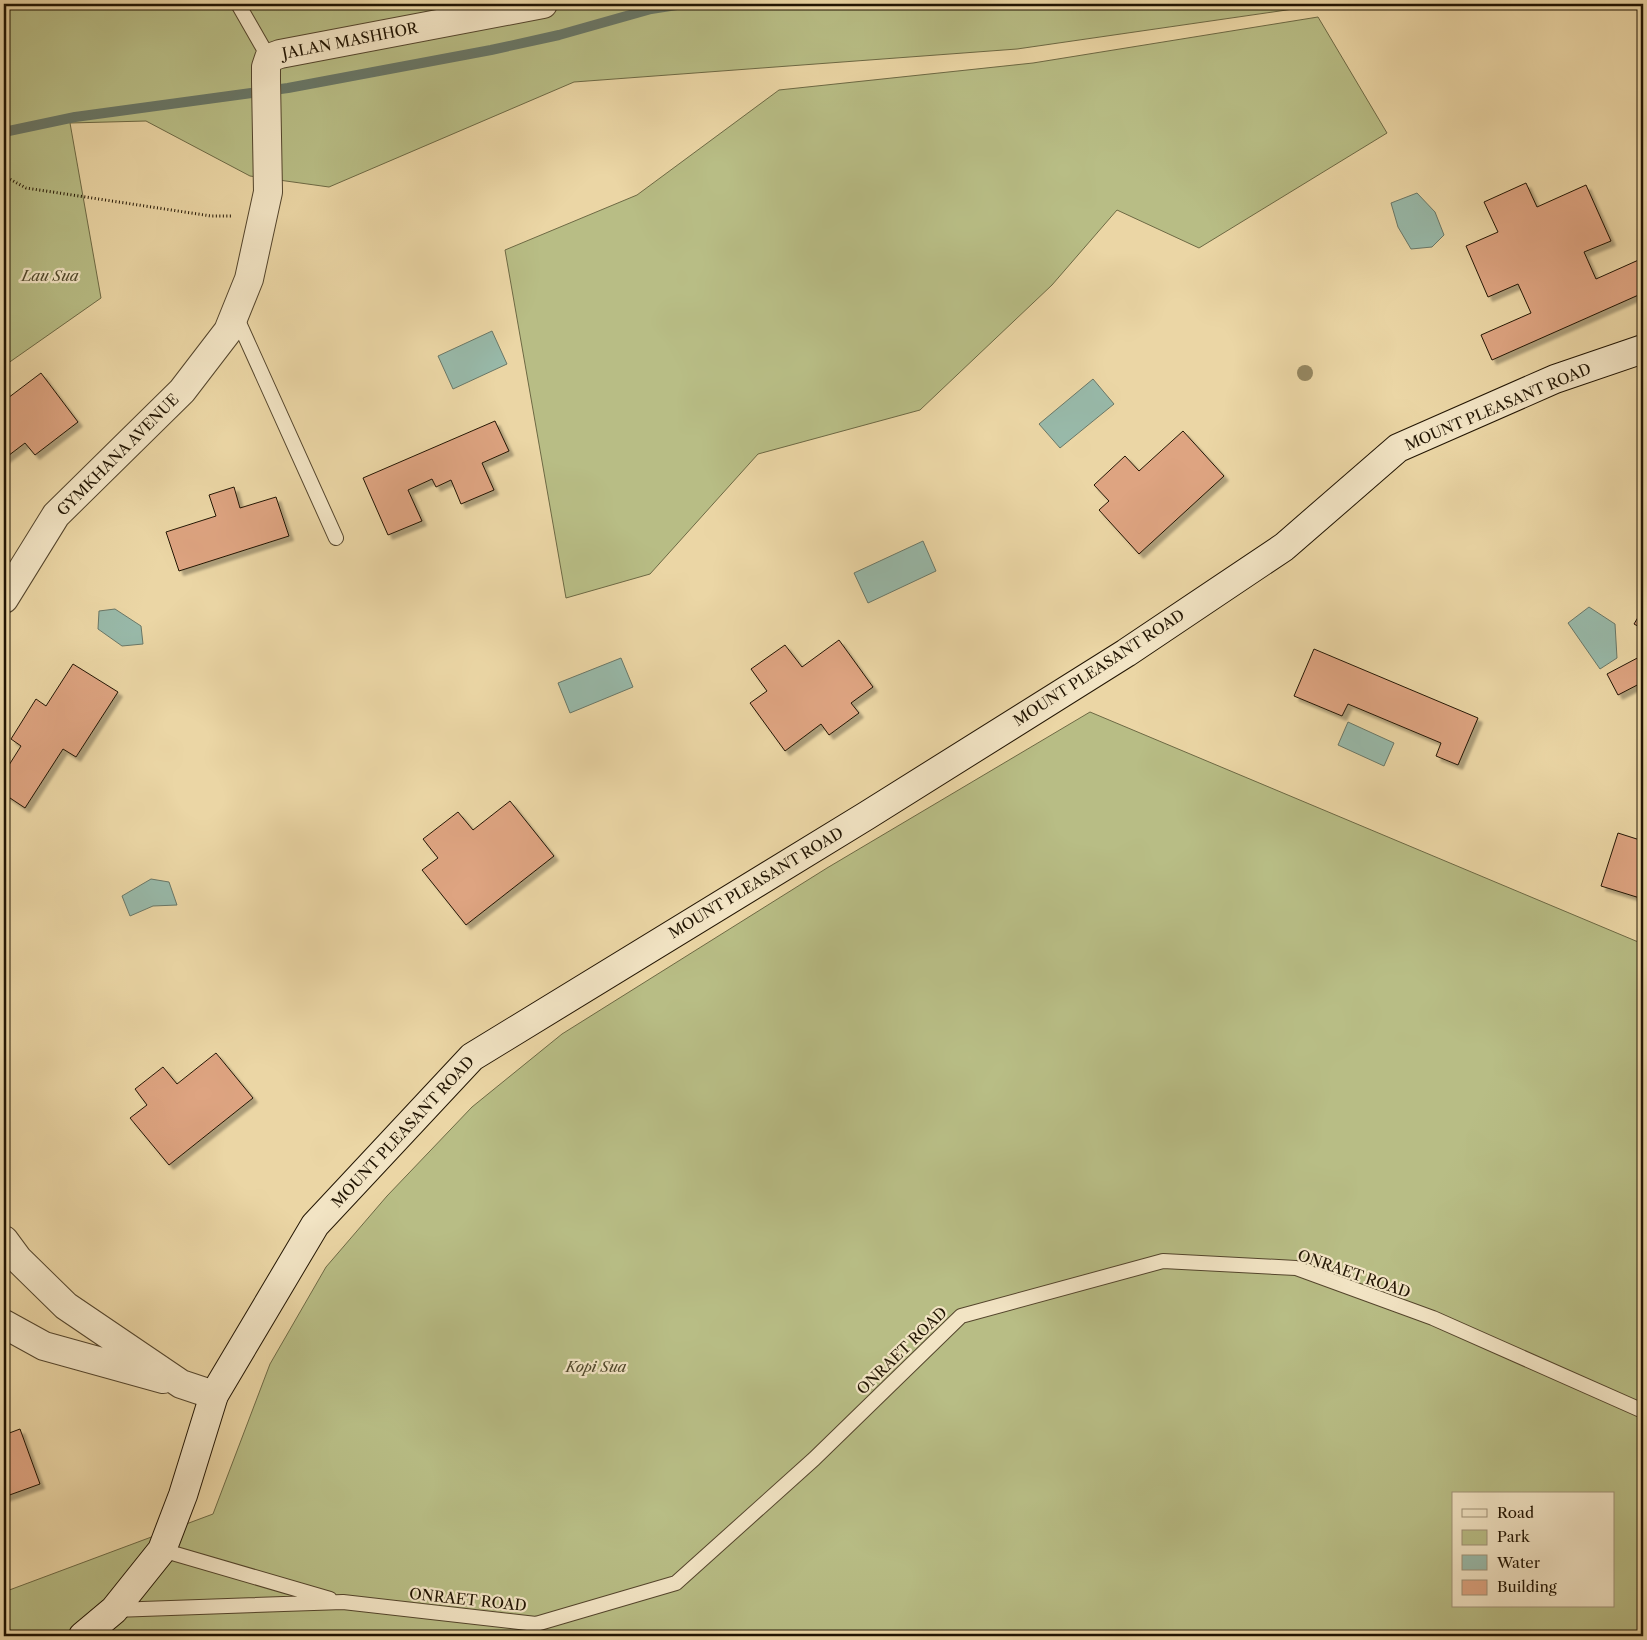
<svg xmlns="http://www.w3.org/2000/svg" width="1647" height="1640" font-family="'Libre Caslon Text',serif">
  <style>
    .green { fill: #b8bd85; stroke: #6d6944; fill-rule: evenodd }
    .water { fill: #98b9a9; stroke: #697767 }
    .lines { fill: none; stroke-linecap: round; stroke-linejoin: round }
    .stream { stroke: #697767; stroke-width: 10 }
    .building { fill: #dea481; stroke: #221503; filter: url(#shadow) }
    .lane-casing { stroke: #54452c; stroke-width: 16 }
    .street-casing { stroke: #54452c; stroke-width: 30 }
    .secondary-casing { stroke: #221503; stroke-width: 30 }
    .path { stroke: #221503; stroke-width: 3; stroke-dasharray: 1 2.5; stroke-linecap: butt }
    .lane { stroke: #f2e4c4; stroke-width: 14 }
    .street { stroke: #f2e4c4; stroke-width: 28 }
    .secondary { stroke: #f2e4c4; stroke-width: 28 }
    .tree { fill: #958761 }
    .labels { text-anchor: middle; stroke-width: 4.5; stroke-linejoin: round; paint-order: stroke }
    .street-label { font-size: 15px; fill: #221503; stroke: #f2e4c4 }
    .park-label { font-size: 15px; font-style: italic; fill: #4f472a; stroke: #f2e4c4 }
  </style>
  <defs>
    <filter id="shadow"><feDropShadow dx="4.5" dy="4.5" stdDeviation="1" flood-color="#0004"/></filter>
  </defs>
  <rect width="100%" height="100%" fill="#ebd6a5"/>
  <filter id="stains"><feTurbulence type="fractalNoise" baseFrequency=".004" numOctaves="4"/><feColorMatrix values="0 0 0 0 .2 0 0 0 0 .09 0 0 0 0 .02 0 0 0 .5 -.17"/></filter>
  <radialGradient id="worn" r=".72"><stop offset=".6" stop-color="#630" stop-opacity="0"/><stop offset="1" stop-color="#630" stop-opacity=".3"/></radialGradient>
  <path class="green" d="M4 4H1328L1017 49 574 82 329 187 250 176 146 121 70 123 101 298 4 366Z
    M1318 17 1387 133 1199 248 1117 210 1052 285 920 410 758 454 650 574 566 598 505 250 637 195 779 90 1033 63Z
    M1090 712 1643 944V1636H4V1592L213 1514 270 1364 326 1267 387 1196 472 1107 562 1034 827 868ZM1453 1494H1613V1606H1453Z"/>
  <path class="water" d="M1417 193 1435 212 1444 235 1432 247 1411 249 1398 227 1391 203Z
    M492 331 507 364 453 389 438 356Z
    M1093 379 1114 404 1060 448 1039 424Z
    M923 541 936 571 868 603 854 573Z
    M1589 607 1615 624 1617 658 1600 669 1568 623Z
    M115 609 141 626 143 644 122 646 98 629 99 611Z
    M621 658 633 687 570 713 558 683Z
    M1348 722 1394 743 1384 766 1338 745Z
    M151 879 169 882 177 905 153 906 130 916 122 896Z"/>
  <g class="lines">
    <path class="stream" d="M4 132 75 117 288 88 491 50 559 35 651 9 683 4"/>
  </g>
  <path class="building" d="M1526 183 1537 207 1586 185 1611 241 1584 252 1596 279 1643 258V293L1492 360 1481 335 1531 313 1518 284 1488 297 1466 246 1498 232 1484 202Z
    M41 373 78 422 35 455 25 443 4 459V401Z
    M495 421 509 451 482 463 494 490 461 504 451 480 436 487 432 479 408 490 422 521 388 535 363 478Z
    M1183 431 1224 476 1139 554 1099 510 1109 501 1094 485 1125 456 1139 471Z
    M234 487 240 508 276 497 289 536 179 571 166 532 216 516 209 495Z
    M1643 609V629L1634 624Z
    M839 640 873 687 851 703 859 713 829 735 821 724 785 751 750 703 767 691 751 669 785 645 802 667Z
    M1314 649 1478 718 1458 765 1436 756 1441 743 1348 704 1342 716 1294 696Z
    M1643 655V682L1618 695 1607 674Z
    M73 664 118 692 76 757 63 749 25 808 4 794V773L21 746 11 739 36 699 46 706Z
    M510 801 554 856 466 925 422 870 438 858 423 839 458 812 473 830Z
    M1618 833 1643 841V899L1601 886Z
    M216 1053 253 1098 169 1165 130 1118 147 1105 135 1089 163 1067 177 1084Z
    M20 1429 40 1484 4 1497V1435Z"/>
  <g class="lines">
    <g class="lane-casing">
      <path id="lane" d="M238 4 269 58
        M235 314 336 538
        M162 1550 330 1599
        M114 1610 343 1602 536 1624 676 1583 814 1459 961 1316 1163 1261 1296 1268 1433 1318 1643 1411"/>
    </g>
    <g class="street-casing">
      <path id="street" d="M4 599 56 515 182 391 228 331 249 279 268 192 266 81V67L269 58 280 54 543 4
        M4 1240 18 1259 66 1306 181 1384 214 1395
        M4 1324 44 1346 163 1379"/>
    </g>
    <g class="secondary-casing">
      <path id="secondary" d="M83 1636 114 1610 162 1550 183 1495 214 1395 315 1225 472 1057 866 816 1126 653 1284 547 1398 448 1555 379 1643 349"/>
    </g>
    <path class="path" d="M4 176 26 188 211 216H233"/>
    <use href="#lane" class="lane"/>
    <use href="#street" class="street"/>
    <use href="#secondary" class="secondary"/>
  </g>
  <circle class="tree" cx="1305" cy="373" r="8"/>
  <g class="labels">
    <g class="street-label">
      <text transform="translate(350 41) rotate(-11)" y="5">JALAN MASHHOR</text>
      <text transform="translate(1498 407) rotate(-23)" y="5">MOUNT PLEASANT ROAD</text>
      <text transform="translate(118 455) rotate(-45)" y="5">GYMKHANA AVENUE</text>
      <text transform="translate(1099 668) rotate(-33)" y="5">MOUNT PLEASANT ROAD</text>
      <text transform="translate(756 883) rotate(-31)" y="5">MOUNT PLEASANT ROAD</text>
      <text transform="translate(403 1132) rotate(-47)" y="5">MOUNT PLEASANT ROAD</text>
      <text transform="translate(1354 1274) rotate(19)" y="5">ONRAET ROAD</text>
      <text transform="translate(902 1351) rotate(-44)" y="5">ONRAET ROAD</text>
      <text transform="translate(468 1600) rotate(6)" y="5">ONRAET ROAD</text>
    </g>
    <g class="park-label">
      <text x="50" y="281">Lau Sua</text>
      <text x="596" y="1372">Kopi Sua</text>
    </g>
  </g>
  <rect width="1647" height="1640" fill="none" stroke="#ebd6a5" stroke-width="20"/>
  <rect x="5" y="5" width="1637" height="1630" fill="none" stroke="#221503" stroke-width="2.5"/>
  <rect x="10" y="10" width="1627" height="1620" fill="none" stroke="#221503"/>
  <rect x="1452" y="1492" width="162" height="115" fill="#f2e4c4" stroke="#9f9177"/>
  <rect x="1462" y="1509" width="25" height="8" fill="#f2e4c4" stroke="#9f9177"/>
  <text x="1497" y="1518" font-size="15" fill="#221503">Road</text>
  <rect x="1462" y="1530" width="25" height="15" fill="#b8bd85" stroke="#9f9177"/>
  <text x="1497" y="1542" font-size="15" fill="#221503">Park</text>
  <rect x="1462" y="1555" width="25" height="15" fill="#98b9a9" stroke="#9f9177"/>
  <text x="1497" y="1568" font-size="15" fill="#221503">Water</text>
  <rect x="1462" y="1580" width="25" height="15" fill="#dea481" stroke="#9f9177"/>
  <text x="1497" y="1592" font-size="15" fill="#221503">Building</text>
  <rect width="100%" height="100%" filter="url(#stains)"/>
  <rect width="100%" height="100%" fill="url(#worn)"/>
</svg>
